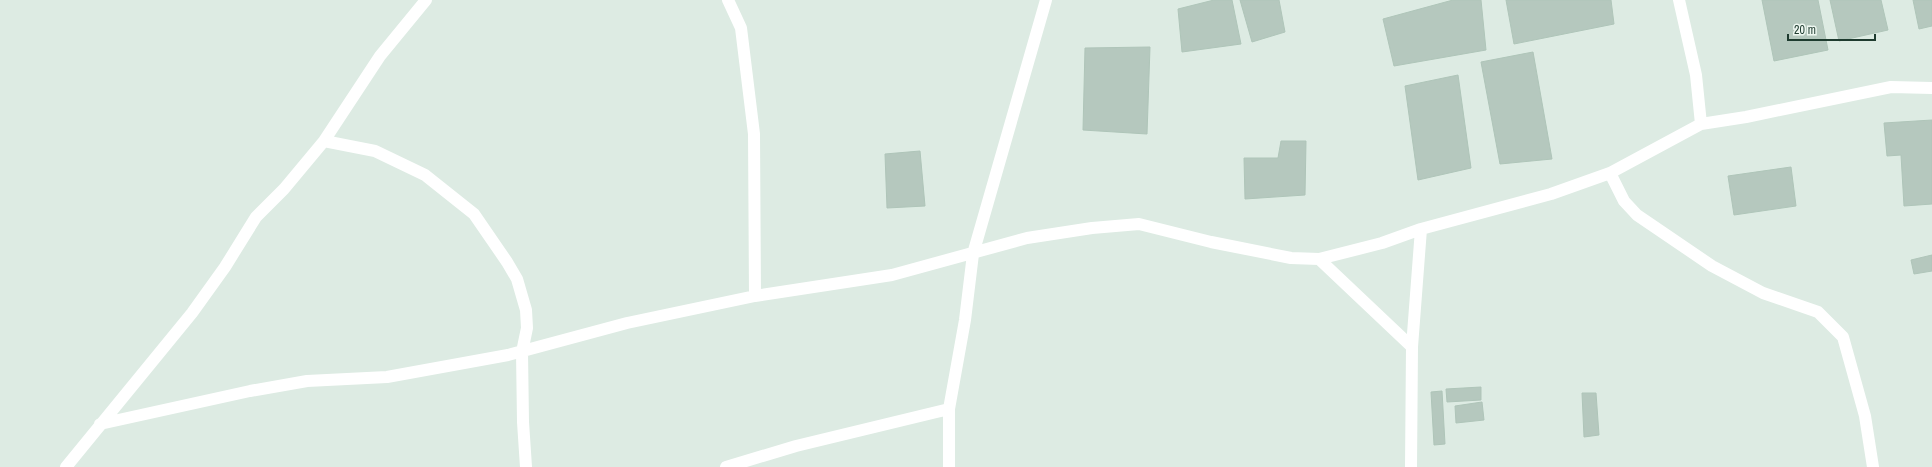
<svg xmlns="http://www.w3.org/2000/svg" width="1932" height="467" font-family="'Archivo Narrow',sans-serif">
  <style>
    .building { fill: #b5c8be; stroke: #afc5b9 }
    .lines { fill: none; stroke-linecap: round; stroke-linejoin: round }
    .street { stroke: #fff; stroke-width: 12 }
  </style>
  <rect width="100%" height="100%" fill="#ddebe3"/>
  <path class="building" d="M1214 0H1232L1241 44 1182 52 1178 9Z
    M1240 0H1279L1285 32 1252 42Z
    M1453 0H1481L1486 50 1394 66 1383 19Z
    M1506 0H1611L1614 24 1514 44Z
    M1762 0H1818L1828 50 1774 61Z
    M1830 0H1881L1888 30 1839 41Z
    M1913 0H1932V26L1919 29Z
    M1150 47 1147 134 1083 130 1085 48Z
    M1533 52 1552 159 1500 164 1481 62Z
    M1458 75 1471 168 1418 180 1405 86Z
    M1932 120V204L1904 206 1901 155 1887 156 1884 123Z
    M1281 141H1306L1305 195 1245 199 1244 158H1278Z
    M920 151 925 206 887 208 885 154Z
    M1791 167 1796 206 1734 215 1728 176Z
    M1932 255V271L1914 274 1911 260Z
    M1481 387V400L1447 402 1446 389Z
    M1442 391 1445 444 1434 445 1431 392Z
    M1582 393H1596L1599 435 1584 437Z
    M1482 402 1484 420 1456 423 1455 406Z"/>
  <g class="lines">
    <path class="street" d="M728 0 741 28 754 134 755 296
      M1679 0 1696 75 1701 124
      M324 141 375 151 425 175 474 214 507 262 517 279 526 310 527 328 522 352 523 422 526 467
      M1610 173 1624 201 1637 215 1712 266 1763 293 1818 312 1843 337 1865 416 1873 467
      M1319 259 1412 347
      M100 424 250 391 307 381 387 377 508 355 627 323 755 296 892 275 1027 238 1092 228 1139 224 1211 242 1291 258 1319 259 1382 243 1421 229 1551 194 1610 173 1701 124 1746 117 1891 87 1932 88
      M66 467 192 313 225 267 256 217 284 189 324 141 380 56 426 0
      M726 467 796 446 949 409
      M949 467V409L965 320 973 254 1046 0
      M1411 467 1412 347 1421 229"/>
  </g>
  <path d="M1788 34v6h87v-6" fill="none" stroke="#1e3b2f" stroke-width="2"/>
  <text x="1794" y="34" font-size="12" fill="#1e3b2f" stroke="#eef7f1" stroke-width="3" paint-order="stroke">20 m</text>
</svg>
